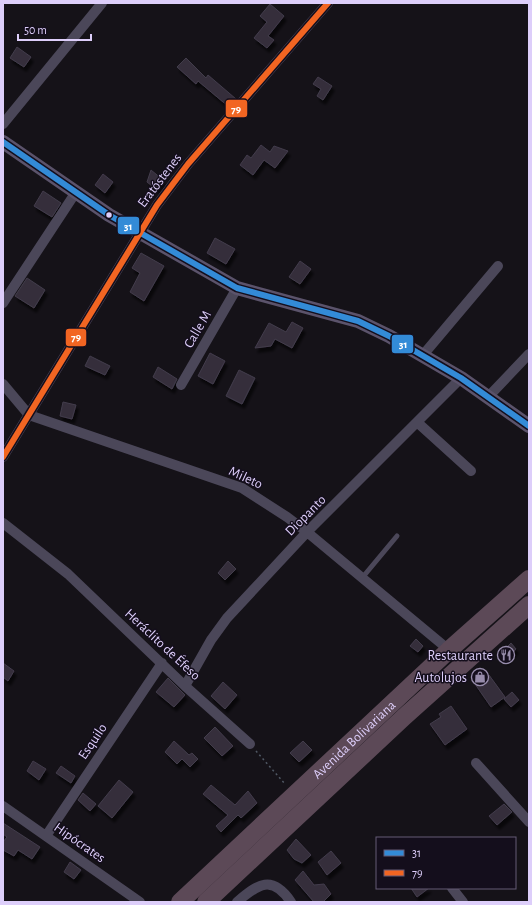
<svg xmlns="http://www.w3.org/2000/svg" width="532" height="905" font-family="'Alegreya Sans',sans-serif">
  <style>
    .building { fill: #342f3b; stroke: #433c4c; filter: url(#shadow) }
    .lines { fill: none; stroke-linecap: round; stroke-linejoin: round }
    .path { stroke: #505864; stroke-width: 1.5; stroke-dasharray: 2 3; stroke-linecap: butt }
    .lane { stroke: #4b4759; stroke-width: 5 }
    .street { stroke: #4b4759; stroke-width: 10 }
    .secondary { stroke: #5b536b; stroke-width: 14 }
    .highway { stroke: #5c4957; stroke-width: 18 }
    .bus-1-casing { stroke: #140e1c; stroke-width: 9 }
    .bus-2-casing { stroke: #140e1c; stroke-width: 9 }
    .bus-1 { stroke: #338bd7; stroke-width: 6 }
    .bus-2 { stroke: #f26522; stroke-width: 6 }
    .bus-dot { fill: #ddcefa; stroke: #140e1c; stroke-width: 1.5 }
    .labels { text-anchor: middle; stroke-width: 3; stroke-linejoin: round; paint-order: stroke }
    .street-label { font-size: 14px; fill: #ddcefa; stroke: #140e1c }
    .poi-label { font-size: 14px; fill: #ddcefa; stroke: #140e1c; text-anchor: end }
    .line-badge { stroke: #140e1c; stroke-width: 1.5 }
    .badge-label { font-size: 11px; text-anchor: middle; font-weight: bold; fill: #fff }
  </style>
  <defs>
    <filter id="shadow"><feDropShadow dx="2.5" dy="4.5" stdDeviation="1" flood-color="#0009"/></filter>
  </defs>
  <rect width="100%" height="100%" fill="#151218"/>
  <path class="building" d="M270 4 284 16 268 36 274 40 267 48 254 38 267 22 260 16Z
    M17 47 31 57 24 67 10 58Z
    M186 58 206 78 208 75 236 99 229 107 198 81 196 84 177 67Z
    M318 77 332 86 323 100 317 96 321 89 313 84Z
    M261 145 270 152 274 146 288 151 275 168 264 160 253 175 240 165 247 155 251 158Z
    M151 170 163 180 156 189 147 182Z
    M103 174 113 182 105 193 95 185Z
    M43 191 61 203 52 217 34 206Z
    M215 238 235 249 226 264 207 253Z
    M141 253 164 266 144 301 130 292 140 273 132 268Z
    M300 261 311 269 300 284 289 277Z
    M27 278 45 290 34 308 15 296Z
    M292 322 303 328 292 348 275 339 271 346 255 348 269 323 286 332Z
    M210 353 225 361 213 384 198 376Z
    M90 356 110 366 105 375 85 366Z
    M158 367 177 379 172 389 153 377Z
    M239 370 255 378 242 404 226 396Z
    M63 402 76 405 72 419 60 416Z
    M228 561 236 569 225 580 218 573Z
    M416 639 423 646 418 652 410 646Z
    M511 643 516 649 505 661 499 655Z
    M3 663 14 671 8 681 3 677Z
    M489 675 505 697 491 707 475 684Z
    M168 678 185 695 174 707 156 692Z
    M223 682 237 695 225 709 211 696Z
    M512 692 519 700 511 707 504 699Z
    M451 706 467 729 445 745 430 724 441 717 439 714Z
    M215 727 233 746 222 756 204 738Z
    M174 741 189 755 192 753 198 759 190 767 182 759 177 764 165 752Z
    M303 741 312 750 299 762 290 753Z
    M33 761 46 769 39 780 27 771Z
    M61 766 75 776 71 783 56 773Z
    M119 780 133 792 112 818 98 806Z
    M211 785 235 805 248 791 257 803 241 818 238 815 221 832 216 826 228 815 203 794Z
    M83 793 96 804 90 811 78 800Z
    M504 804 512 812 497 825 489 816Z
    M3 823 40 847 32 859 18 850 14 856 3 850V842L7 837 3 834Z
    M296 839 311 855 302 863 294 859 287 850Z
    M331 851 341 863 327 875 318 862Z
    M70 862 81 870 74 879 64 872Z
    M303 871 314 885 324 884 331 894 323 902H314L295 880Z
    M411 888H429L417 897Z"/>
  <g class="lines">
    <path class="path" d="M256 751 285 784"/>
    <path class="lane" d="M362 578 397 536"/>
    <path class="street" d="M3 124 102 3
      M3 303 76 192
      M423 355 498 266
      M3 384 29 415 242 488 287 517 307 532 449 650
      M181 385 237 288
      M489 396 529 354
      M418 423 471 471
      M3 457 157 205 188 164 328 3
      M3 523 68 574 185 686 250 744
      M185 686 211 640 227 618 307 532 461 378
      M476 763 529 822
      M3 806 140 902
      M46 836 162 663
      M452 888 463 902
      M237 902C258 884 272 874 291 902"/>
    <path class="secondary" d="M3 142 109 215 237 288 358 321 389 336 461 378 529 426"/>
    <g class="highway">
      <path id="s1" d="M180 902 449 650 529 579"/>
      <path d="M206 902 404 717 529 605"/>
    </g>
    <g class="bus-1-casing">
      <path id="bus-1" d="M3 142 109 215 237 288 358 321 389 336 461 378 529 426"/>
    </g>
    <g class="bus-2-casing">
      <path id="bus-2" d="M3 457 157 205 188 164 328 3"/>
    </g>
    <use href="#bus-1" class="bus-1"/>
    <use href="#bus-2" class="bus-2"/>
  </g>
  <defs>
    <g id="restaurant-ring" transform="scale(0.9)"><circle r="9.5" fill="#140e1c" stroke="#978cab" stroke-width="1.5"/><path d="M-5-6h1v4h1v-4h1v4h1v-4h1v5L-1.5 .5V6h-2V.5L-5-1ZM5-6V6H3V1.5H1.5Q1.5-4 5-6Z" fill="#978cab"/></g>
    <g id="shop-ring" transform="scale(0.9)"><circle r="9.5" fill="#140e1c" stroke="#978cab" stroke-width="1.5"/><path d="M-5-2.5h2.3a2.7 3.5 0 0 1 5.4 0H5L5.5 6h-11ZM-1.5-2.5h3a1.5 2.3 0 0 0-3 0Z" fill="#978cab"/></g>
  </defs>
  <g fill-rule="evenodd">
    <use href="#restaurant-ring" x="506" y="655"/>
    <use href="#shop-ring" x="480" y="677"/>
  </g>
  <circle class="bus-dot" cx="109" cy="215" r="3.5"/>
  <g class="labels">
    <g class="street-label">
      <text transform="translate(159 180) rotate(-53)" y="5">Eratóstenes</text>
      <text transform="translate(197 329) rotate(-60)" y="5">Calle M</text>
      <text transform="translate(246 477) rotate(25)" y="5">Mileto</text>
      <text transform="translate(305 515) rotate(-45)" y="5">Diopanto</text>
      <text transform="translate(163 644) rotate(43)" y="5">Heráclito de Éfeso</text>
      <text dy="5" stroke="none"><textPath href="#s1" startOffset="238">Avenida Bolivariana</textPath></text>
      <text transform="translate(92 741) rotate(-56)" y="5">Esquilo</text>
      <text transform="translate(80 842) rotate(35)" y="5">Hipócrates</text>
    </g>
    <g class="poi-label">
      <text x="493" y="660">Restaurante</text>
      <text x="467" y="682">Autolujos</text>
    </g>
  </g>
  <g class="line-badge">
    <rect x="225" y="99" width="23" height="19" rx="4" fill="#f26522"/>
    <rect x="117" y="216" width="23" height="19" rx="4" fill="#338bd7"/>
    <rect x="65" y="328" width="22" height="19" rx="4" fill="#f26522"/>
    <rect x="391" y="334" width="23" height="20" rx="4" fill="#338bd7"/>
  </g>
  <g class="badge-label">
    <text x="236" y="113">79</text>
    <text x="128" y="230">31</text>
    <text x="76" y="341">79</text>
    <text x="403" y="348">31</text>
  </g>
  <rect width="532" height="905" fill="none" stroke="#ddcefa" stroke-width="8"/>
  <rect x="376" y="837" width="140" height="52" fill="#140e1c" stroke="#645b75"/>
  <rect x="384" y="850" width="20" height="6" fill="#338bd7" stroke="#645b75"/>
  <text x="412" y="857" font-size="12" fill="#ddcefa">31</text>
  <rect x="384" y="870" width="20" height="6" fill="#f26522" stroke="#645b75"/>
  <text x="412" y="877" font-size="12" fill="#ddcefa">79</text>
  <path d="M18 34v6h73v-6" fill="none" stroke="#ddcefa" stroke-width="2"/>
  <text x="24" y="34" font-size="12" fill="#ddcefa" stroke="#140e1c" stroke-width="3" paint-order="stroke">50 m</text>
</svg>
